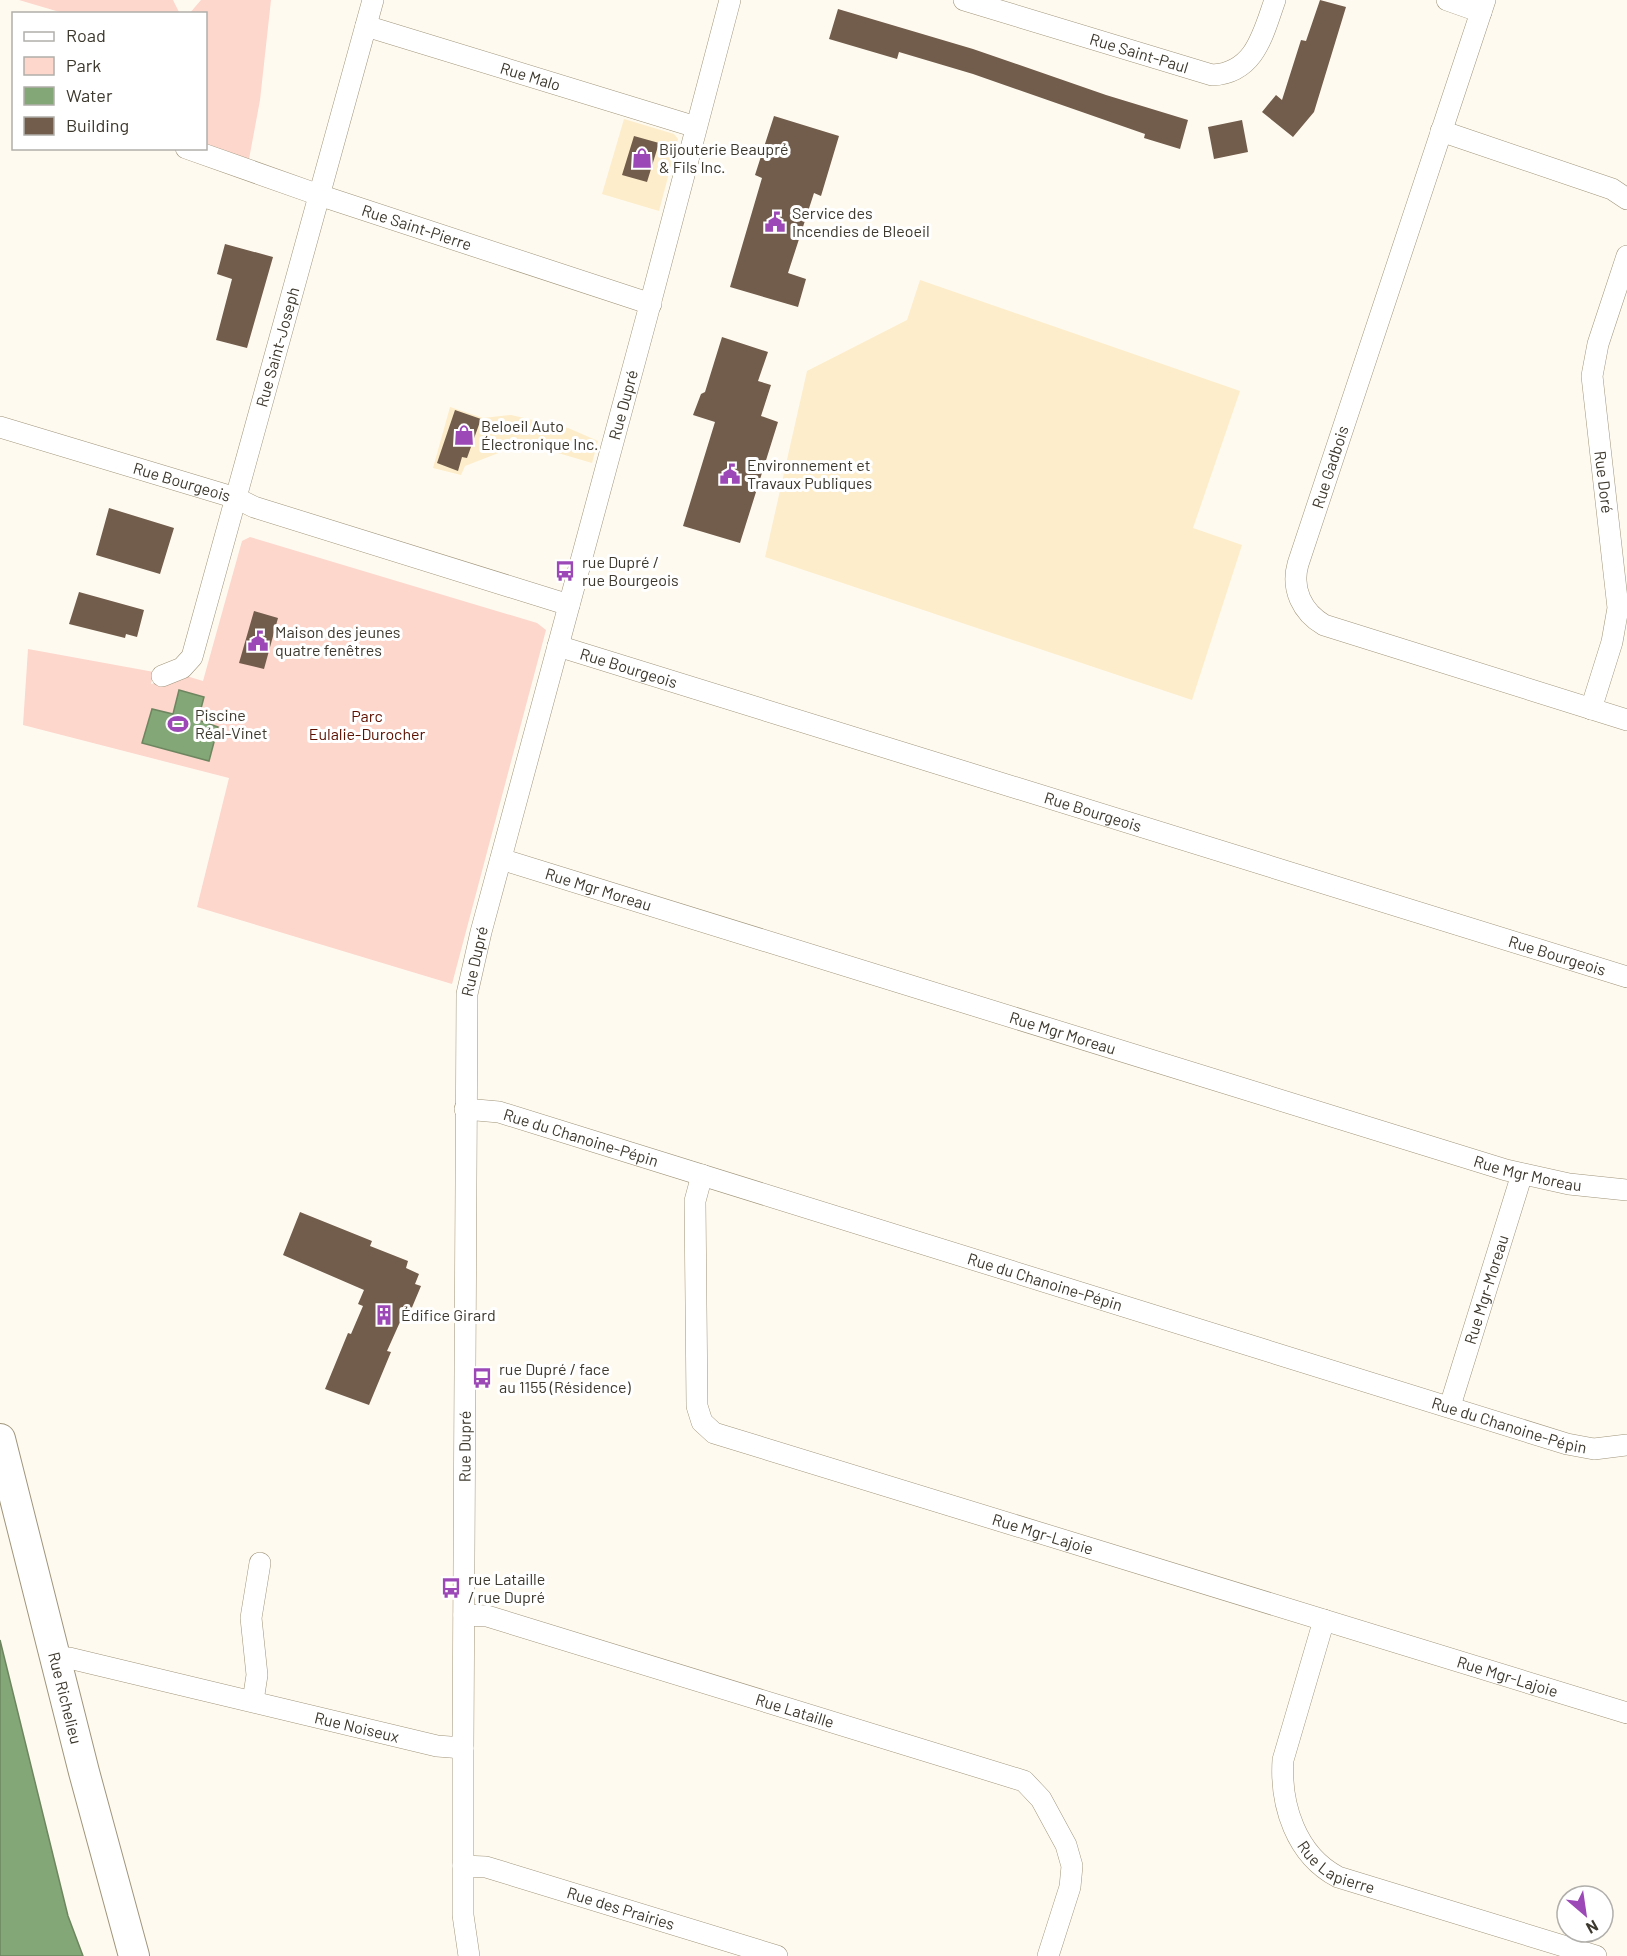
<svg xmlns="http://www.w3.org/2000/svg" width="1627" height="1956" font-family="Barlow,sans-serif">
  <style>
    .built { fill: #fdedca }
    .green { fill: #fdd6cc }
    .water { fill: #83a776; stroke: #6e8660; stroke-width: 1.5 }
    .building { fill: #725c4b }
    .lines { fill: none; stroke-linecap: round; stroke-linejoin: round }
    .minor-casing { stroke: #a0957b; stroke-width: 22 }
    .secondary-casing { stroke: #a0957b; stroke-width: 32 }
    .minor { stroke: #fff; stroke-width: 21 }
    .secondary { stroke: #fff; stroke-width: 30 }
    .labels { text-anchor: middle; stroke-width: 6; stroke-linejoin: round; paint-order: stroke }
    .street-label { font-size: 16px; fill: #3d382d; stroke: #fff }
    .poi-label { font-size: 16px; fill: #3d382d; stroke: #fff; text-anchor: start }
    .park-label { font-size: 16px; fill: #5b1000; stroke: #fff }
  </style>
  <rect width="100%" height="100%" fill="#fffaef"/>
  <path class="built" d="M624 119 674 134 678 139 659 211 602 194Z
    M920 280 1240 391 1193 528 1242 545 1192 700 765 557 807 371 907 320Z
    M450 407 483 418 511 415 568 428 598 441 592 463 524 443 465 466 461 475 433 468Z"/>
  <path class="green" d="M19 0H173L179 12 63 13Z
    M201 0H271L260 100 249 159 206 144V14H189Z
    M250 537 537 623 546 630 452 984 197 907 229 778 23 725 28 649 154 672 151 684 183 675 203 681 242 541Z"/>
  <path class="water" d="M179 690 204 697 198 720 218 727 209 761 142 743 152 709 173 714Z
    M0 1640 68 1916 83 1956H0Z"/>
  <path class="building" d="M1320 0 1346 7 1314 112 1293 137 1262 112 1276 95 1282 100 1301 40 1306 41Z
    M838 9 973 49 1106 95 1188 120 1180 149 1144 138 1145 134 973 74 899 52 897 59 829 39Z
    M774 116 839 136 821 196 814 193 788 273 806 279 798 307 730 287 762 178 755 175Z
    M1242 120 1248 152 1214 159 1208 127Z
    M634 136 659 143 647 182 622 175Z
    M225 244 273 257 247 348 216 340 232 279 217 274Z
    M722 337 768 352 758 381 771 385 761 416 778 422 740 543 683 526 715 422 693 415 701 394 705 392Z
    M455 410 481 419 467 458 462 457 458 471 437 463Z
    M109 508 174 528 160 574 96 555Z
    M79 592 144 610 137 637 126 634 125 638 69 624Z
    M254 611 278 618 264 669 239 663Z
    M300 1212 372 1241 370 1246 408 1261 406 1268 419 1274 415 1284 421 1286 405 1324 400 1322 387 1351 391 1352 369 1405 325 1389 348 1333 351 1334 363 1306 358 1304 364 1290 283 1255Z"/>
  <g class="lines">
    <g class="minor-casing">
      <g id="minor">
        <path id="s1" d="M964 0 1212 75C1255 73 1263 34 1275 0"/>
        <path d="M1447 0 1481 12"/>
        <path d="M1485 0 1298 564C1291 589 1302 612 1324 625L1627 720"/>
        <path id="s2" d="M366 26 696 127"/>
        <path d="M1441 131 1612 189 1627 199"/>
        <path id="s3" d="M186 148 319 195 651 304"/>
        <path id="s4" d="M0 427 236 498 254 507 569 605"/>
        <path id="s5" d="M558 646 1627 977"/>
        <path id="s6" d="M162 676 182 668 192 657 373 0"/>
        <path d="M1591 709 1612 642 1618 608 1592 376 1598 344 1627 256"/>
        <path id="s7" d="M501 859 1506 1170 1569 1184 1627 1190"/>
        <path id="s8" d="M465 1109 499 1112 1567 1444 1594 1449 1627 1445"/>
        <path id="s9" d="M702 1175 695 1201 697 1406 702 1422 714 1433 1627 1713"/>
        <path id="s10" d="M1450 1406 1522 1174"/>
        <path id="s11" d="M464 1615 487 1616 1024 1781 1041 1799 1066 1845 1072 1866 1070 1887 1048 1956"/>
        <path id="s12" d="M1324 1620 1283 1760C1280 1805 1296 1855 1338 1877L1596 1956"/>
        <path id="s13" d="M56 1659 69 1658 437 1746 463 1748"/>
        <path d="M253 1701 257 1675 251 1618 260 1563"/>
        <path id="s14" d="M463 1866 486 1867 777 1956"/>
        <path id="s15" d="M469 1956 463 1915V1748L467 994 481 932 647 316 730 0"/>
      </g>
    </g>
    <g class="secondary-casing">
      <g id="secondary">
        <path id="s16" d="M0 1439 84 1772 134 1956"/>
      </g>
    </g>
    <use href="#minor" class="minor"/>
    <use href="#secondary" class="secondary"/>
  </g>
  <defs>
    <g id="shop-bare" transform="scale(1.62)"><path d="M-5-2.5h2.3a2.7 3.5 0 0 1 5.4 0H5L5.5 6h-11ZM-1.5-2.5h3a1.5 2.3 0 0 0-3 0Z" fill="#9c49b7" stroke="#fff" stroke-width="2.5" paint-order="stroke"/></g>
    <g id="civic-bare" transform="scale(1.62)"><path d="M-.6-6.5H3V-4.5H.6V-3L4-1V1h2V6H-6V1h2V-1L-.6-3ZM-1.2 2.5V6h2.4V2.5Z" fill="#9c49b7" stroke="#fff" stroke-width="2.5" paint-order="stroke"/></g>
    <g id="bus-bare" transform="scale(1.62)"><path d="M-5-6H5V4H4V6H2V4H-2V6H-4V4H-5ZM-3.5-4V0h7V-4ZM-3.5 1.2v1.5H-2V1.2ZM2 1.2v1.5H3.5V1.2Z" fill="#9c49b7" stroke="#fff" stroke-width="2.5" paint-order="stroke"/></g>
    <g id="stadium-bare" transform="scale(1.62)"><path d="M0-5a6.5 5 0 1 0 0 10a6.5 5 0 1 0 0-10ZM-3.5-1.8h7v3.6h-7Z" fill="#9c49b7" stroke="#fff" stroke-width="2.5" paint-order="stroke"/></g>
    <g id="building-bare" transform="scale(1.62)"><path d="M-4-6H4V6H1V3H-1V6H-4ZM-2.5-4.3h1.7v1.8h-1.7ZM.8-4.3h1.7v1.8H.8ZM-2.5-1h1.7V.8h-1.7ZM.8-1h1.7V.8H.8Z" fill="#9c49b7" stroke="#fff" stroke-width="2.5" paint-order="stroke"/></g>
  </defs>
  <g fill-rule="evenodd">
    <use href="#shop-bare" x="642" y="158"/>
    <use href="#civic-bare" x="775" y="222"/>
    <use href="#shop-bare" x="464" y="435"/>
    <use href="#civic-bare" x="730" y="474"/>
    <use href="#bus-bare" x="565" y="571"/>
    <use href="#civic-bare" x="258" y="641"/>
    <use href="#stadium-bare" x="178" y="724"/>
    <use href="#building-bare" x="384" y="1315"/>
    <use href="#bus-bare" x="482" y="1378"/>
    <use href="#bus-bare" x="451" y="1588"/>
  </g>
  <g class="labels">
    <g class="street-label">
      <text dy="6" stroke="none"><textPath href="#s1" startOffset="183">Rue Saint-Paul</textPath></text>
      <text dy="6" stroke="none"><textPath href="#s2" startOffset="172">Rue Malo</textPath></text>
      <text dy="6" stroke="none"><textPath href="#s3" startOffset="244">Rue Saint-Pierre</textPath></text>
      <text dy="6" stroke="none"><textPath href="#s6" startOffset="358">Rue Saint-Joseph</textPath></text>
      <text dy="6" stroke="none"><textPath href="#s15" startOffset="1572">Rue Dupré</textPath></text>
      <text transform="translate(1330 467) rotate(-72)" y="6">Rue Gadbois</text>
      <text dy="6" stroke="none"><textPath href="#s4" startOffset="190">Rue Bourgeois</textPath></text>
      <text transform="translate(1604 482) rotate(83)" y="6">Rue Doré</text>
      <text dy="6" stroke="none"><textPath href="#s5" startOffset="74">Rue Bourgeois</textPath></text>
      <text dy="6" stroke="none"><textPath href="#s5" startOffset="560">Rue Bourgeois</textPath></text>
      <text dy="6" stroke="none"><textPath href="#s7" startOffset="102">Rue Mgr Moreau</textPath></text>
      <text dy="6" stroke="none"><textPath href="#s5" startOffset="1046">Rue Bourgeois</textPath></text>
      <text dy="6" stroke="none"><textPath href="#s15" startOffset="996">Rue Dupré</textPath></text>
      <text dy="6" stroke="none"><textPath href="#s7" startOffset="588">Rue Mgr Moreau</textPath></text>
      <text dy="6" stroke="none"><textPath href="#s8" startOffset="120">Rue du Chanoine-Pépin</textPath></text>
      <text dy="6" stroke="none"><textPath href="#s7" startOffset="1074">Rue Mgr Moreau</textPath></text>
      <text dy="6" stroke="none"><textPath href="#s8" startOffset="606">Rue du Chanoine-Pépin</textPath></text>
      <text dy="6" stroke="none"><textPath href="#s10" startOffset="122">Rue Mgr-Moreau</textPath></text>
      <text dy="6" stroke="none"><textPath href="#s8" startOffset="1092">Rue du Chanoine-Pépin</textPath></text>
      <text dy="6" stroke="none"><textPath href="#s15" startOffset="510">Rue Dupré</textPath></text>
      <text dy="6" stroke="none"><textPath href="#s9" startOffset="609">Rue Mgr-Lajoie</textPath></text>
      <text dy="6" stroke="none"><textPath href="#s9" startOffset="1095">Rue Mgr-Lajoie</textPath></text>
      <text dy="6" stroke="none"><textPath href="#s16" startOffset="267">Rue Richelieu</textPath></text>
      <text dy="6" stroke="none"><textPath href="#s11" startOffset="345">Rue Lataille</textPath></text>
      <text dy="6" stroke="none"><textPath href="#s13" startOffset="309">Rue Noiseux</textPath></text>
      <text dy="6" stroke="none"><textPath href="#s12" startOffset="276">Rue Lapierre</textPath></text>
      <text dy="6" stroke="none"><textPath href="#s14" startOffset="164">Rue des Prairies</textPath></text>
    </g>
    <g class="poi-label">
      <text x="659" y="155">Bijouterie Beaupré<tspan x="659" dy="18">&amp; Fils Inc.</tspan></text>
      <text x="792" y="219">Service des<tspan x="792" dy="18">Incendies de Bleoeil</tspan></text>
      <text x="481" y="432">Beloeil Auto<tspan x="481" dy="18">Électronique Inc.</tspan></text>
      <text x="747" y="471">Environnement et<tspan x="747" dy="18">Travaux Publiques</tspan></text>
      <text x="582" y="568">rue Dupré /<tspan x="582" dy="18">rue Bourgeois</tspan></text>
      <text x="275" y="638">Maison des jeunes<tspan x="275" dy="18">quatre fenêtres</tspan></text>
      <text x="195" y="721">Piscine<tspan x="195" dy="18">Réal-Vinet</tspan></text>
      <text x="401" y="1321">Édifice Girard</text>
      <text x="499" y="1375">rue Dupré / face<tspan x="499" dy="18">au 1155 (Résidence)</tspan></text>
      <text x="468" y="1585">rue Lataille<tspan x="468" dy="18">/ rue Dupré</tspan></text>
    </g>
    <g class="park-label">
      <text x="367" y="722">Parc<tspan x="367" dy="18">Eulalie-Durocher</tspan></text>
    </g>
  </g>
  <rect x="12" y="12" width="195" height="138" fill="#ffffff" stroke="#b1afab" stroke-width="1.5"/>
  <rect x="24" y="32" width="30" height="9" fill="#ffffff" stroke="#b1afab" stroke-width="1.5"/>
  <text x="66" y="42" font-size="18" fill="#3d382d">Road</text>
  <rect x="24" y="57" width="30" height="18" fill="#fdd6cc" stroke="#b1afab" stroke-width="1.5"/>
  <text x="66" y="72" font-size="18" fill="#3d382d">Park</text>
  <rect x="24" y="87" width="30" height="18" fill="#83a776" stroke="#b1afab" stroke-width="1.5"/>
  <text x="66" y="102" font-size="18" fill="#3d382d">Water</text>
  <rect x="24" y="117" width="30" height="18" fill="#725c4b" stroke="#b1afab" stroke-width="1.5"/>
  <text x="66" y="132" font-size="18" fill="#3d382d">Building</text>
  <g transform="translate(1585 1914) rotate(151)"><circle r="28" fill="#ffffff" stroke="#b1afab" stroke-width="1.5"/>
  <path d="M0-4.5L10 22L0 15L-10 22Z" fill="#9c49b7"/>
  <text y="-9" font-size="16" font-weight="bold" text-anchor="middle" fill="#3d382d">N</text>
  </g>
</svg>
